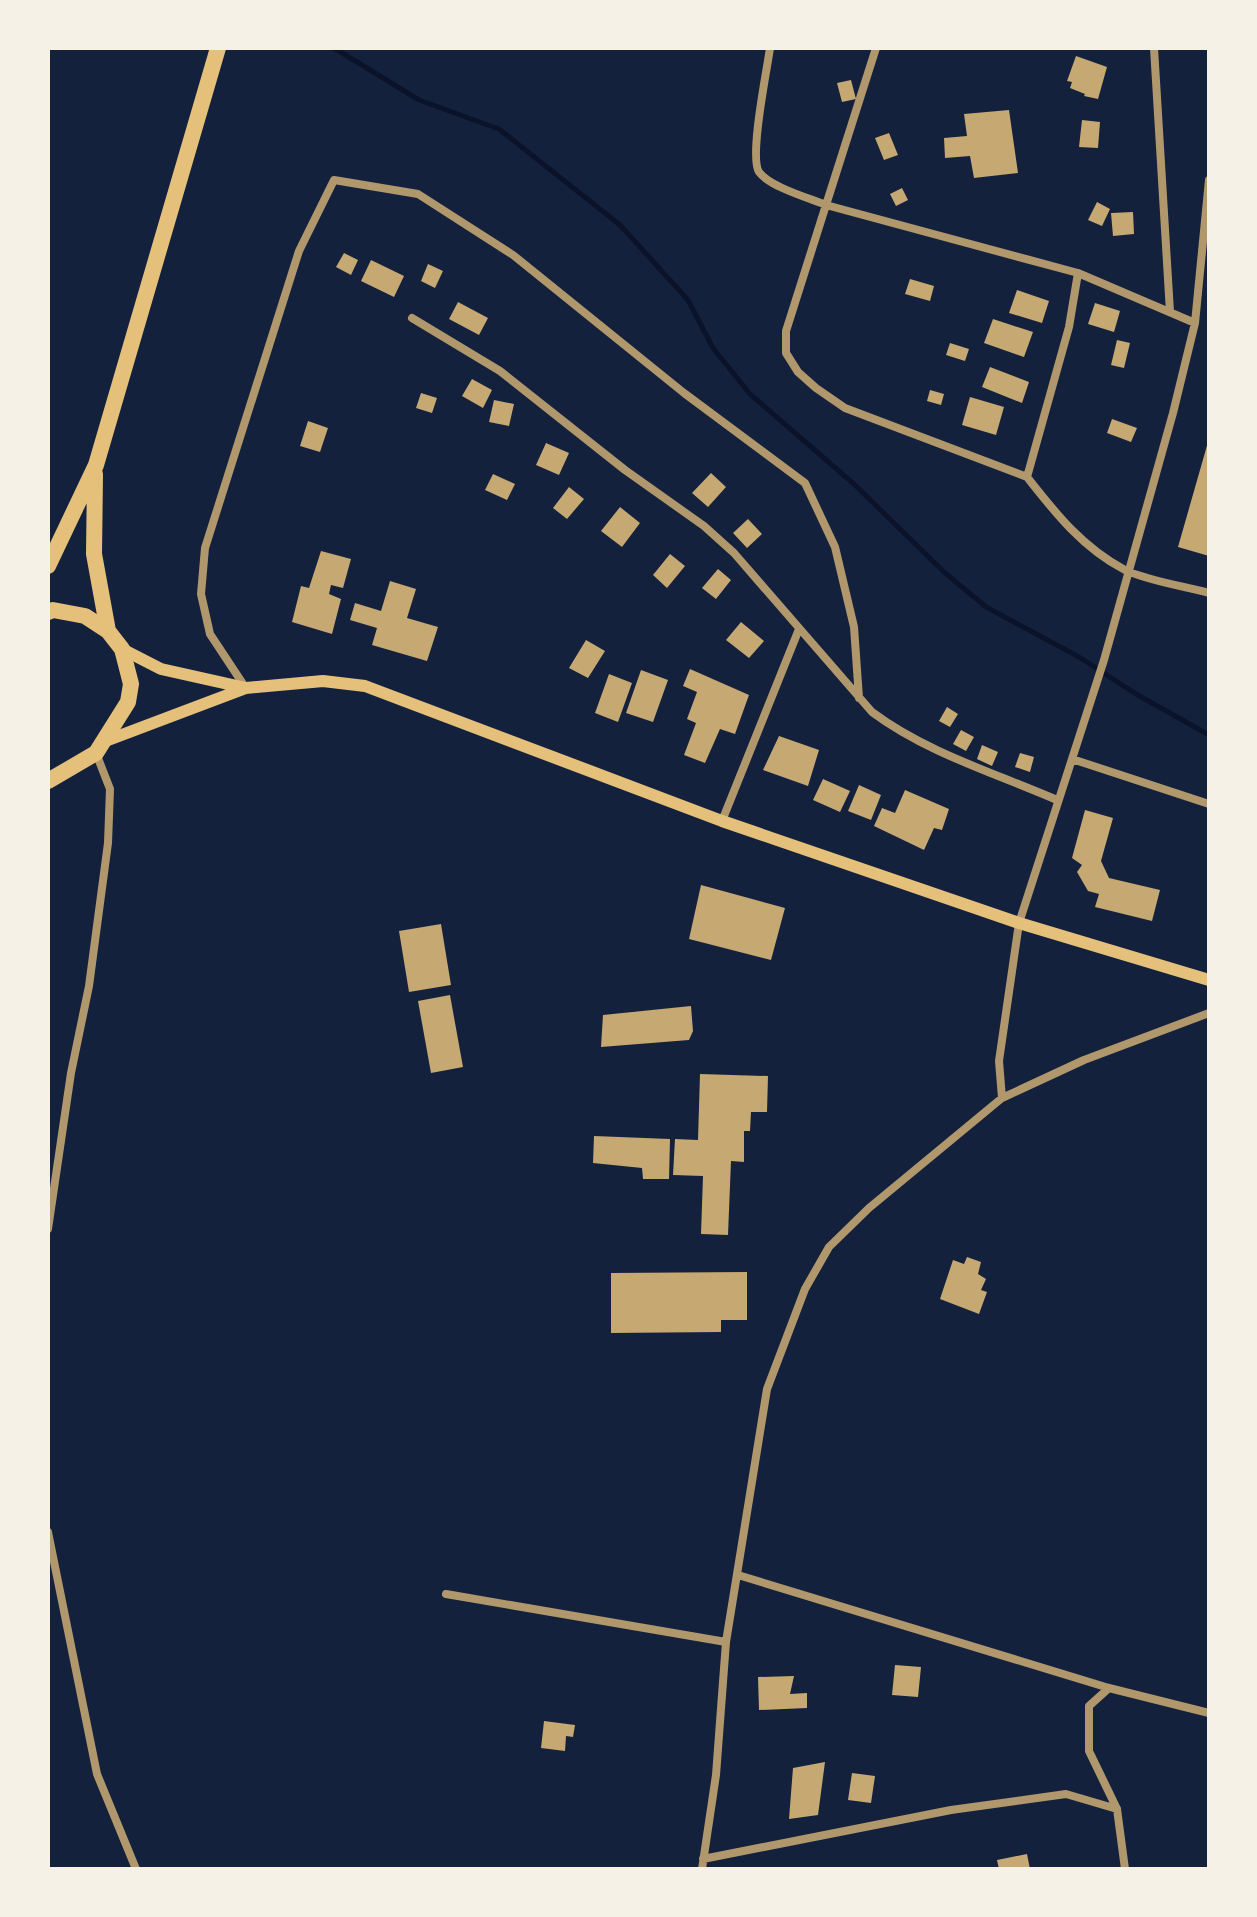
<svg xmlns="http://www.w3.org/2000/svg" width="1257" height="1917" font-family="'Nunito Sans',sans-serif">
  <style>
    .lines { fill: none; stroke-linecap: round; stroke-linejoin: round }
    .stream { stroke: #0b132b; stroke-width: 5 }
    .building { fill: #c6a872 }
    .minor { stroke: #b1986c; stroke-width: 8 }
    .secondary { stroke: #e5c07b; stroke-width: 12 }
    .trunk { stroke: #e5c07b; stroke-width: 16 }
  </style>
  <rect width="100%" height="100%" fill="#14213d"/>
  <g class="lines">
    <path class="stream" d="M334 48 419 100 499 129 620 225 688 300 713 348 750 394 855 485 944 572 986 607 1079 657 1136 694 1209 735"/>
  </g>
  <path class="building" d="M1076 56 1107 67 1098 99 1084 96 1085 94 1070 88 1072 82 1067 81Z
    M851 80 856 99 842 102 837 83Z
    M1009 110 1018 173 974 178 970 156 945 158 944 138 967 136 964 114Z
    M1082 120 1100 122 1098 148 1079 147Z
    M889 133 898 155 884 160 875 138Z
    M902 188 908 200 896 206 890 194Z
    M1097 202 1110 209 1102 226 1088 220Z
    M1133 212 1134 234 1113 236 1111 213Z
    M344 253 358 260 351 275 336 267Z
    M371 260 404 276 394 297 361 281Z
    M428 264 443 271 435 288 421 281Z
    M910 279 934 286 930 301 905 294Z
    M1017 290 1049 301 1042 323 1009 313Z
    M458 302 488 318 479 335 449 319Z
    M1095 303 1120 311 1114 332 1088 324Z
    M993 319 1033 332 1024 357 984 343Z
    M1117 340 1130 343 1124 368 1111 365Z
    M950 343 969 349 965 361 946 355Z
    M990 367 1029 382 1022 403 982 387Z
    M472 379 492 390 483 408 462 396Z
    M930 390 944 394 941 405 927 401Z
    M421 393 437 398 432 413 416 408Z
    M970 397 1004 407 996 435 962 425Z
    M494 400 514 404 509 426 489 422Z
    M1112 419 1137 428 1131 442 1107 433Z
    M308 421 328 428 320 452 300 446Z
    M1208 442H1209V556L1178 547Z
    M546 443 569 453 559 475 536 465Z
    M711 473 726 487 708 507 692 493Z
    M493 474 515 484 507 500 485 490Z
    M569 487 584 499 567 519 553 508Z
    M620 507 640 523 622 547 601 531Z
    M748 519 762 534 747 548 733 533Z
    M321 551 351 559 343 588 331 585 329 594 341 599 332 634 292 622 301 586 309 588Z
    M670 554 685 566 667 588 653 575Z
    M718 569 731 580 716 599 702 588Z
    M390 581 416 589 407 618 438 627 427 661 372 645 377 628 350 620 355 603 381 611Z
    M741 622 764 641 749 658 726 640Z
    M586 640 605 651 588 678 569 668Z
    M690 669 749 695 735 734 720 729 705 763 684 755 696 723 687 719 697 692 683 686Z
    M641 670 668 680 653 722 626 713Z
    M609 674 632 683 618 722 595 713Z
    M947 707 958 714 950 727 939 721Z
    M961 730 974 737 966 751 953 744Z
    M779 736 819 750 808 786 763 770Z
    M982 745 998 752 992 766 977 759Z
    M1020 753 1034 757 1030 772 1015 767Z
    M823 779 850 791 840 812 813 800Z
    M859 785 881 795 871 820 848 811Z
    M905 790 949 809 942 830 934 828 924 850 874 826 882 808 895 813Z
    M1085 810 1113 818 1101 861 1109 878 1160 890 1152 921 1095 907 1099 894 1088 891 1077 872 1082 865 1072 858Z
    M701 885 785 908 771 960 689 939Z
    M441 924 451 985 409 992 399 931Z
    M450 995 463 1067 431 1073 418 1001Z
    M691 1006 693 1031 689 1040 601 1047 603 1015Z
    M700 1074 768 1076 767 1112H751L750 1131H744V1162L731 1161 728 1235 701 1234 703 1176 673 1175 675 1139 698 1140Z
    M594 1136 670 1139 669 1179H643L642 1168 593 1163Z
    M967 1257 981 1262 978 1274 986 1279 981 1290 987 1292 979 1314 940 1299 953 1260 964 1264Z
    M747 1272V1320H721V1332L611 1333V1273Z
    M895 1665 921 1667 918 1697 892 1695Z
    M794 1676 790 1694 807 1693V1708L759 1710 758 1677Z
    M544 1721 575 1725 573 1737 566 1736 565 1751 541 1748Z
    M825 1762 818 1815 789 1819 793 1768Z
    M852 1773 875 1776 871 1803 848 1800Z
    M1027 1854 1030 1869H999L997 1860Z"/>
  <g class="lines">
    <path class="minor" d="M770 48C767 70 749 157 759 172 770 187 809 198 826 205L786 331V353L798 372 816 388 845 408 1027 477
      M876 48 826 205 1078 273 1195 323
      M1154 48 1170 312
      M1078 273 1069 327 1027 477C1056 514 1083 548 1125 570 1148 581 1184 586 1209 593
      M412 318 500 371 625 470 704 526 734 553 872 712C927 753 995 773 1057 800
      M245 687 210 634 201 594 205 548 299 251 334 180 418 194 513 255 684 393 805 483 835 547 854 627 859 698
      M1072 759 1209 804
      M722 821 799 629
      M1002 1098 999 1061 1019 923 1104 660 1173 413 1195 323 1209 180
      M48 1229 71 1073 89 986 108 843 110 789 96 753
      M48 1532 97 1774 136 1869
      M738 1575 1109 1688 1209 1713
      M446 1594 726 1642
      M1109 1688 1089 1706V1751L1117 1809 1125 1869
      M703 1859 951 1810 1066 1794 1117 1809
      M702 1869 716 1775 726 1642 767 1389 805 1289 829 1247 869 1208 1002 1098 1084 1060 1209 1013"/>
    <path class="secondary" d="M122 649 161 669 246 688
      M103 742 246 688 323 681 365 686 722 821 1019 923 1209 980"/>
    <path class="trunk" d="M95 474 94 554 108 631
      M48 566 96 465 218 48
      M48 612 53 610 85 616 108 631 122 649 131 684 128 702 96 753 48 781"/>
  </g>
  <rect width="1257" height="1917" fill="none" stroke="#f6f1e7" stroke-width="100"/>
</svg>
